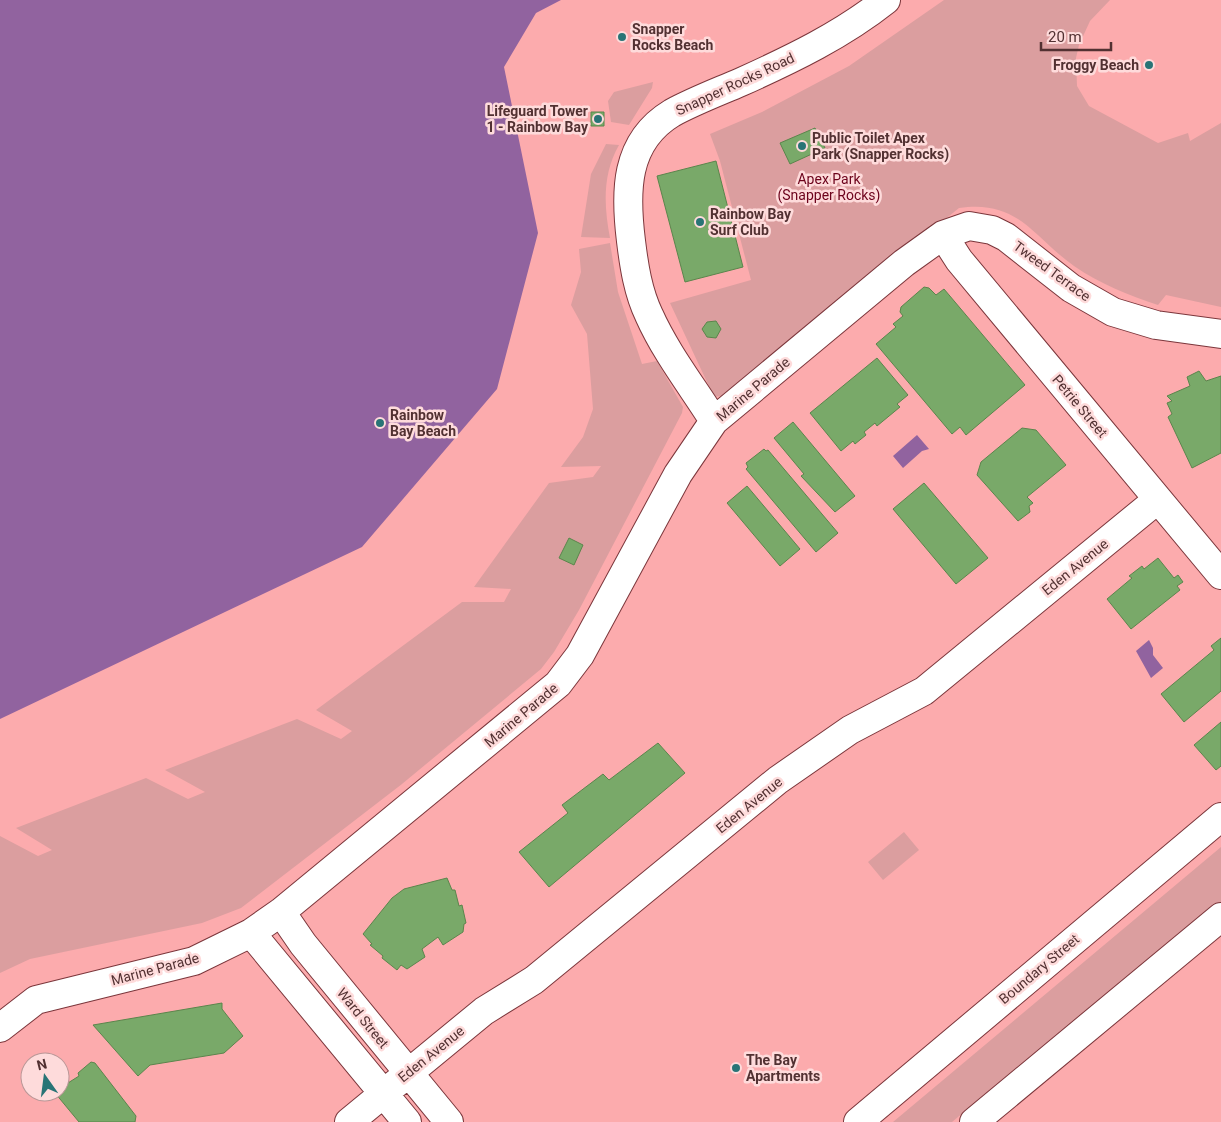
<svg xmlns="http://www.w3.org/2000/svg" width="1221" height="1122" font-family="Roboto,sans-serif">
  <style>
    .green { fill: #db9e9f }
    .water { fill: #91639f }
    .building { fill: #79a969; stroke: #5b854c }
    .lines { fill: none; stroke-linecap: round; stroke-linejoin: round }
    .minor-casing { stroke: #7b363b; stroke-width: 30 }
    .minor { stroke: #fff; stroke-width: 28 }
    .poi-dot { fill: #297476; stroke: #fedbdb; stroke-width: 2 }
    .labels { text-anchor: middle; stroke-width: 5; stroke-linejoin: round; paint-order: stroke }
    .poi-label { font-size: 14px; font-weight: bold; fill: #523132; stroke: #fedbdb; text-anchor: start }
    .street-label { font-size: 14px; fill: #523132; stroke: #fedbdb }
    .park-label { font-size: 14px; fill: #6c021b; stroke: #fedbdb }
  </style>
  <rect width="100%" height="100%" fill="#fcabad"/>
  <path class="green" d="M944 0H1110L1090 21 1079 45 1076 58 1077 86 1089 106 1158 143 1188 133 1190 141 1221 123V307L1166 295 1158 305C1128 295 1100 284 1074 266 1033 237 1018 199 959 208L729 395 714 397 670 303 751 280 720 161 710 134 762 112 849 66Z
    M653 82 652 88 629 125 611 122 608 101 614 92Z
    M606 144 619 145C602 175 604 206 610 238L581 237 591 174Z
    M610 243 618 292 642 364 657 361 683 407 682 413 579 610 554 652 541 669 402 784 241 908 202 923 30 959 0 973V836L38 856 52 850 16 828 146 778 188 799 205 792 165 770 297 719 341 739 352 731 316 710 462 602H504L511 589 474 587 549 483 593 477 601 466 561 467 583 437 593 409 587 334 571 305 581 272 579 249Z
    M904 832 919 850 883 880 868 862Z
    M1221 847V902L1195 920 952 1122H893Z"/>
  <path class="water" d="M0 0H561L536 13 504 67 538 233 497 389 362 547 0 719Z
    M917 435 929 449 922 451 903 468 893 456Z
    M1149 640 1153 648V655L1163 668 1151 678 1136 651Z"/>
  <path class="building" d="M591 112H604V126H591Z
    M815 128 825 148 790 164 780 143Z
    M716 161 743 267 685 282 657 176Z
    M924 287 929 288 936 295 944 289 1025 385 966 435 960 427 952 434 876 344 896 327 893 324 903 316 900 312 901 307Z
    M716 321 721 329 716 338 707 337 702 329 707 322Z
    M877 358 908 395 897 404 900 407 877 426 875 423 864 432 866 435 855 444 853 441 841 451 810 413Z
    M1199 371 1206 381 1221 376V453L1192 468 1168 417 1172 414 1167 403 1172 401 1167 396 1190 386 1187 377Z
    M793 422 855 496 835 512 801 476 804 474 774 438Z
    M1022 428 1036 430 1066 465 1027 497 1033 503 1029 506 1030 512 1018 521 977 475 981 462Z
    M764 449 766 451 768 450 838 533 816 552 746 469 748 467 746 463Z
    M924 483 988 558 956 584 893 509Z
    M747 486 800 549 780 566 727 503Z
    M569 538 583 545 574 565 559 558Z
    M1158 558 1174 578 1178 575 1183 582 1177 586 1180 590 1131 629 1107 599 1132 578 1129 576 1142 566 1144 569Z
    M1221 638V691L1184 722 1161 694 1214 650 1211 646Z
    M1221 722V766L1216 770 1194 745Z
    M658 743 685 773 549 887 519 852 568 813 562 805 603 774 609 780Z
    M447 878 452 890H455L459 906 462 905 466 923 464 924 463 932 443 945 438 937 422 949 425 957 407 969 401 965 397 970 382 958 383 956 370 945 372 944 363 934 392 898 404 889Z
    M222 1003V1009L243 1036 224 1053 150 1065 138 1076 93 1025Z
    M91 1062 95 1063 136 1116 135 1122H79L55 1093 60 1092V1088L79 1076 78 1073Z"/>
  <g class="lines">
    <g class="minor-casing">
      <path id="minor" d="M943 235 959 260 1221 575
        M714 421C692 386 666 353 649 315 638 292 634 266 631 241 625 193 624 142 672 113 694 101 718 92 741 82 792 59 842 35 886 0
        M281 912 303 944 449 1122
        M251 933 407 1122
        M0 1028 36 1000 194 961 251 933 281 912 558 684 580 655 678 474 714 421 904 263 943 235 969 226 992 230 1006 237 1071 288 1113 312 1156 325 1221 334
        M349 1122 484 1011 534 980 778 780 850 730 924 691 1157 500
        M858 1122 1221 817
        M974 1122 1221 917"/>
    </g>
    <use href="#minor" class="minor"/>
  </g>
  <g class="poi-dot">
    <circle cx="622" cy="37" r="5"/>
    <circle cx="1149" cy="65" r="5"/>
    <circle cx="598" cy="119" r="5"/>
    <circle cx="802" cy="146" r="5"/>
    <circle cx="700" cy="222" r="5"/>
    <circle cx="380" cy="423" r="5"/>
    <circle cx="736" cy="1068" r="5"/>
  </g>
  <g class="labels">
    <g class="poi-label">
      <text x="632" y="34">Snapper<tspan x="632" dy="16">Rocks Beach</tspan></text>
      <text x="1139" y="70" text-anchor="end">Froggy Beach</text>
      <text x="588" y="116" text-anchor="end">Lifeguard Tower<tspan x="588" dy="16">1 - Rainbow Bay</tspan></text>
      <text x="812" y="143">Public Toilet Apex<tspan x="812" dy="16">Park (Snapper Rocks)</tspan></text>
      <text x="710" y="219">Rainbow Bay<tspan x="710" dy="16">Surf Club</tspan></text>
      <text x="390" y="420">Rainbow<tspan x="390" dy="16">Bay Beach</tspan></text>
      <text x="746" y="1065">The Bay<tspan x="746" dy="16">Apartments</tspan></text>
    </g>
    <g class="street-label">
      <text transform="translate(735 84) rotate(-25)" y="5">Snapper Rocks Road</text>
      <text transform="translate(1052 271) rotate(36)" y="5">Tweed Terrace</text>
      <text transform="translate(753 389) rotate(-40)" y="5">Marine Parade</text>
      <text transform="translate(1080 406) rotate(50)" y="5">Petrie Street</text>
      <text transform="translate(1075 567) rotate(-39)" y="5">Eden Avenue</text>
      <text transform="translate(521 715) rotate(-40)" y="5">Marine Parade</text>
      <text transform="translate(749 805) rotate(-39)" y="5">Eden Avenue</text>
      <text transform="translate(155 969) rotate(-15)" y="5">Marine Parade</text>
      <text transform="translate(1039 969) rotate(-40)" y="5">Boundary Street</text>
      <text transform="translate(363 1018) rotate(51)" y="5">Ward Street</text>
      <text transform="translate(431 1054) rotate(-39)" y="5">Eden Avenue</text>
    </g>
    <g class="park-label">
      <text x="829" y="184">Apex Park<tspan x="829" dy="16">(Snapper Rocks)</tspan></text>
    </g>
  </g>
  <g transform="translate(45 1077) rotate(346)"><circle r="24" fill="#fedbdb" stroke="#b99797"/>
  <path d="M0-4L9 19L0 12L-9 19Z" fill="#297476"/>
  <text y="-8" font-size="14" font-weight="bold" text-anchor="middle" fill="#523132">N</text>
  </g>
  <path d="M1041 42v8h70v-8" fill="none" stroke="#523132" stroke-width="2.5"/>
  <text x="1048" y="42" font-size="15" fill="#523132" stroke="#fedbdb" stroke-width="4" paint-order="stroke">20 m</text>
</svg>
